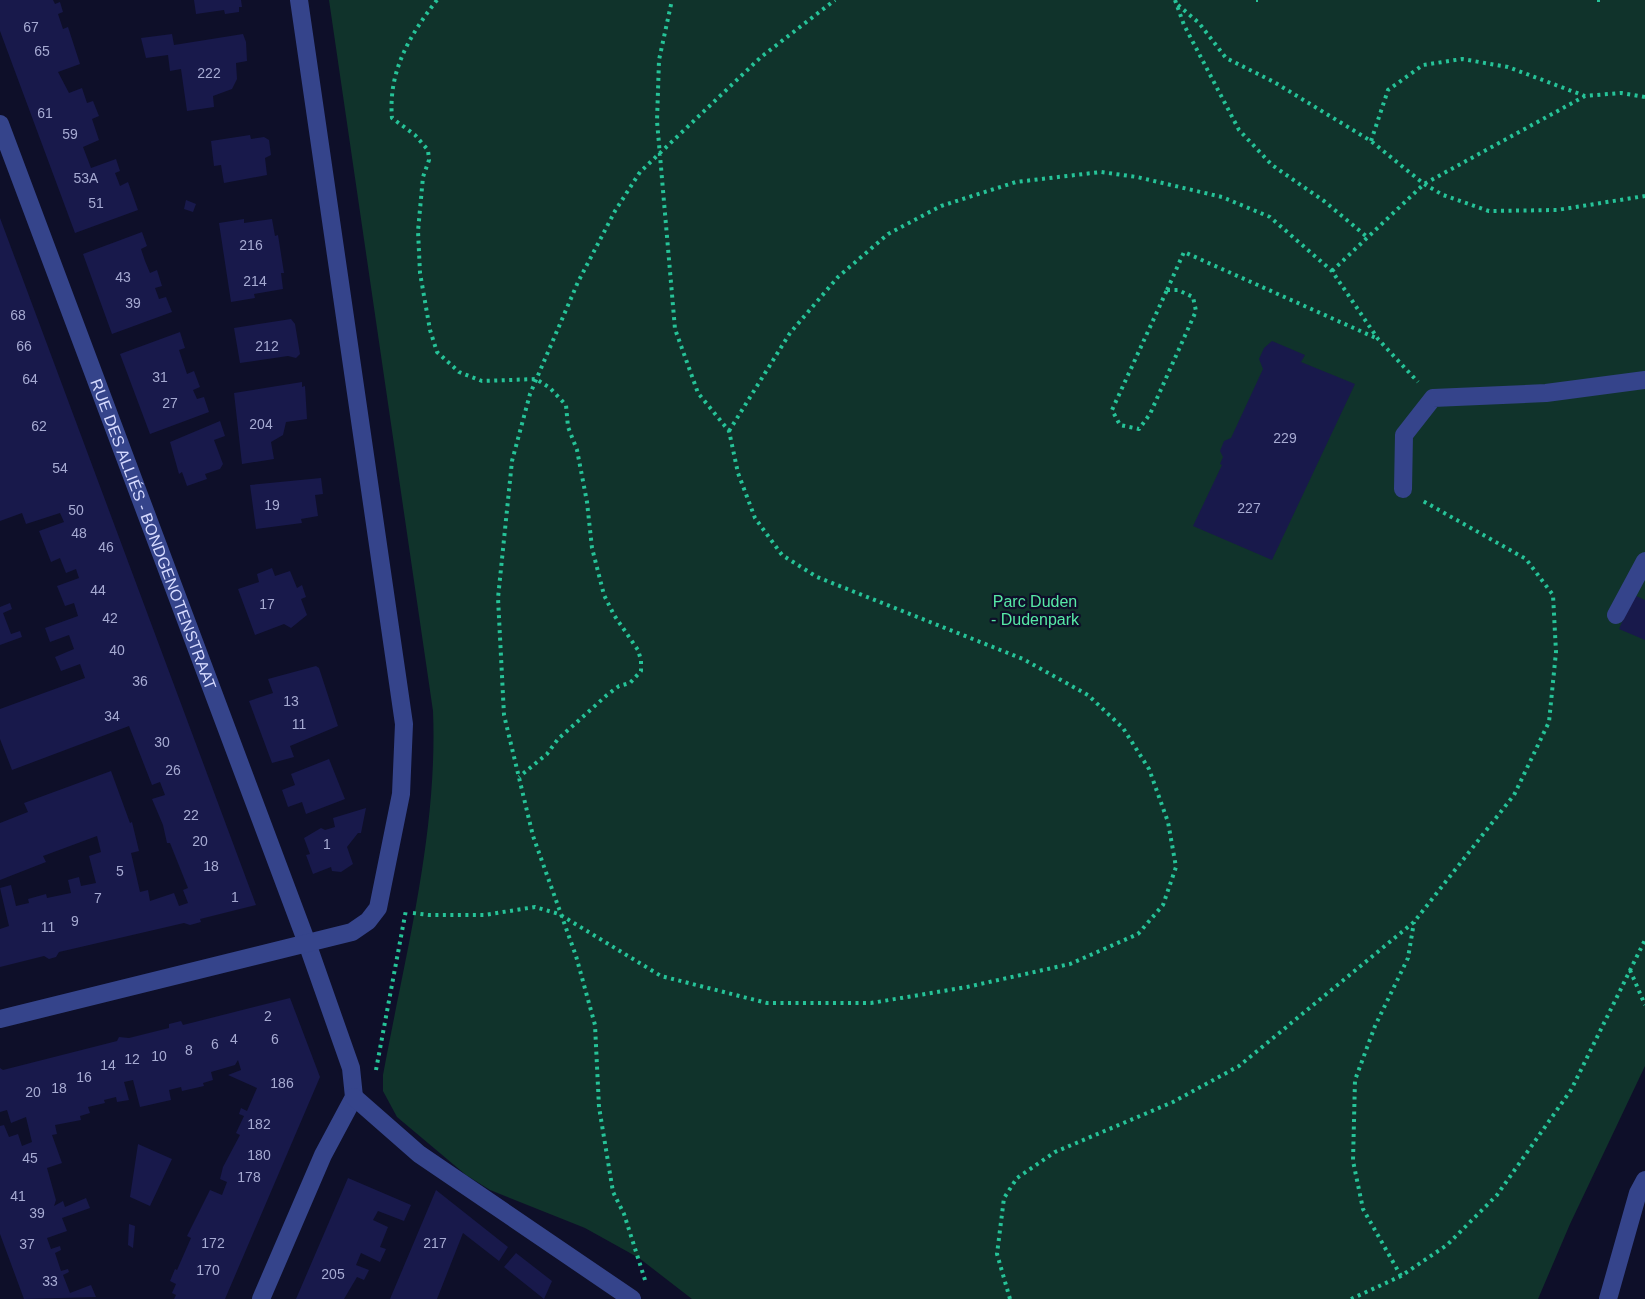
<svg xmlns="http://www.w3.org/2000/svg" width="1645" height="1299" font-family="Arial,sans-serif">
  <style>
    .green { fill: #10332b }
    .building { fill: #18194b }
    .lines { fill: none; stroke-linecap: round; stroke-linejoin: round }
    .path { stroke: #26c398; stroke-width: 4; stroke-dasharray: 3 4.5; stroke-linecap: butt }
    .minor { stroke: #35448b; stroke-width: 18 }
    .labels { text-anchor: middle; stroke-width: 4.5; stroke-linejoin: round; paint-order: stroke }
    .number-label { font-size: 14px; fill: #a6aad2 }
    .street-label { font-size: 16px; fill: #d6daff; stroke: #0e0f29 }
    .park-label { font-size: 16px; fill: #57e9a6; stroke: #0e0f29 }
  </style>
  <rect width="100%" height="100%" fill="#0e0f29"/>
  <path class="green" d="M329 0H1645V1066L1570 1224 1538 1299H692L639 1258 585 1228 490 1190 466 1175 397 1117 383 1091V1075C405 955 438 833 433 711Z"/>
  <path class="building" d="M0 0H53L55 4 60 2 63 12 58 14 63 29 68 27 80 64 58 72 69 93 82 88 87 103 93 101 99 116 92 119 99 140 83 147 91 168 116 159 120 171 115 173 120 186 128 182 138 210 75 233 0 31Z
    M194 0H241L242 7H239V12L225 14 224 10 196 14Z
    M172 34 174 45 243 34 246 42 247 61 236 63 237 79 232 89 213 96 214 107 187 111 181 69 170 71 168 55 146 58 141 38Z
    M250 135 251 139 264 137 269 140 271 155 265 158 267 175 224 183 221 165 214 166 211 141Z
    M186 200 196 204 193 212 184 209Z
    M0 218 256 905 200 919 201 922 190 925 184 923 59 952 56 957 49 959 44 956 0 967V929L9 926 0 888 11 885 16 906 29 903 28 899 46 894 47 898 71 893 68 880 79 877 81 886 96 883 89 856 101 852 97 836 43 856 46 862 0 880V823L28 812 24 803 111 771 130 823 132 822 139 851 131 853 140 892 148 890 150 901 174 893 179 906 188 903 183 890 188 888 170 843H167L163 825 152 799 165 795 160 782 152 785 129 726 12 770 0 739V709L85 678 80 664 61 671 55 657 74 649 69 635 50 642 45 628 78 616 74 603 65 606 57 586 79 578 76 569 66 573 60 558 51 562 39 531 64 522 60 513 26 524 22 513 0 521Z
    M244 219V223L272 219 275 236 278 235 284 273H281L283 289 254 294 255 298 231 302 219 223Z
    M142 232 147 246 141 249 145 261 150 273 157 270 162 286 155 288 159 299 166 297 172 312 112 334 83 254Z
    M291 319 295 324 300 354 296 358 288 356 240 363 234 328Z
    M180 332 185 348 179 350 187 374 194 371 200 387 193 390 197 399 204 397 209 412 150 434 120 354Z
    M1272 341 1305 355 1301 362 1355 384 1272 560 1193 526 1222 465 1220 464 1223 457 1220 451 1224 441 1231 438 1263 369 1259 359 1264 348Z
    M302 382V387L305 386 307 419 286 422 283 435 271 442 274 459 242 464 234 393Z
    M220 421 225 436 214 440 223 464 220 469 205 474 207 479 187 486 182 472 179 474 170 442Z
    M321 478 323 494 315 495 318 516 301 519 302 523 256 529 250 485Z
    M272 568 275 576 290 571 297 588 302 585 306 597 301 599 307 615 291 628 284 624 255 635 238 589 259 582 257 574Z
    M1634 595 1645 600V640L1619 629Z
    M10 603 12 609 3 613 11 634 20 631 22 637 0 645V607Z
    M316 666 319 668 338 726 290 746 294 757 272 763 249 701 273 693 268 679Z
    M329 759 345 799 306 814 302 802 288 807 282 790 295 785 291 774Z
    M366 808 361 833H358L347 847 353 864 341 872 332 871 331 867 313 874 306 855 310 854 304 838 321 828 325 830 335 827 333 818Z
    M290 998 320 1077 225 1299H174L176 1295 172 1293 176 1284 170 1281 175 1269 177 1270 191 1238 187 1236 210 1190 222 1195 227 1182 220 1179 223 1167 240 1135 236 1133 244 1116 239 1114 241 1108 247 1111 257 1088 228 1075 241 1070 238 1060 235 1065 211 1072 213 1080 203 1083 204 1086 182 1091 181 1087 169 1090 171 1100 140 1107 133 1080 124 1082 129 1100 117 1102 116 1097 104 1100 105 1103 88 1107 90 1113 80 1116 81 1120 55 1125 57 1134 52 1135 62 1163 47 1168 56 1200 54 1206 63 1201 65 1207 86 1198 90 1208 62 1218 67 1231 47 1238 51 1249 60 1246 61 1250 55 1253 61 1271 68 1269 69 1272 63 1275 70 1293 91 1285 96 1297 24 1299 0 1234V1126L4 1125 9 1137 18 1134 22 1146 32 1142 26 1117 11 1123 7 1110 0 1112V1068L3 1070 117 1041 119 1037 129 1038 169 1028V1024L181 1021 183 1025Z
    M138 1144 172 1159 150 1206 130 1197Z
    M348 1178 411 1205 404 1221 378 1211 373 1220 388 1227 380 1247 386 1249 380 1262 361 1253 356 1265 369 1270 364 1280 357 1277 344 1299H296Z
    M436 1190 508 1247 499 1261 463 1233 437 1299H390Z
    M129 1224 135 1226 133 1248 128 1245Z
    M516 1253 552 1281 544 1299 504 1267Z"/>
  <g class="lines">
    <path class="path" d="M437 0C409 36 388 72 392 118L415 135 428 150 429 160 423 177 418 231 420 273 430 330 437 352 459 372 482 381 536 379 550 388 566 405 568 427 577 450 587 502 592 548 604 595 614 615 638 650 641 660V671L630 683 619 686 607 695 558 739 547 754 519 777
      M1175 0 1184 25 1239 130 1272 165 1324 201 1366 236
      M1256 0H1258
      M1597 0H1601
      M1178 5 1199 23 1226 58 1274 82 1371 141 1424 184 1443 195 1489 211 1557 210 1645 196
      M1371 141 1388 90 1423 65 1462 59 1508 67 1585 96
      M1332 271 1424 184 1585 96 1621 93 1645 97
      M1167 290H1178L1193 297 1196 311 1150 414 1139 429 1120 425 1112 410Z
      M1167 290 1184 252 1376 338
      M729 431 790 333 838 277 888 234 941 206 1016 182 1101 172 1137 177 1222 197 1270 217 1332 271 1378 339 1418 382
      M413 913 429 915H484L535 907 559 914 661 976 767 1003H871L967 987 1070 964 1138 934 1163 905 1176 867 1168 822 1149 769 1123 728 1088 695 1023 659 817 577 782 555 755 518 738 473 729 431 698 393 675 329 657 121 659 60 672 0
      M1630 970 1645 1005
      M376 1070 406 910
      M1401 1276 1363 1209 1353 1161 1355 1080 1375 1026 1408 958 1414 922
      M645 1280 624 1214 613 1192 599 1107 595 1025 576 956 533 836 504 715 498 598 512 461 530 394 578 282 615 211 640 172 761 57 835 0
      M1010 1299 997 1254 1004 1198 1017 1178 1055 1152 1173 1102 1239 1066 1414 922 1514 795 1549 722 1556 652 1553 595 1526 559 1423 501
      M1351 1299 1401 1276 1447 1245 1497 1195 1571 1090 1645 940"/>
    <g class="minor">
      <path id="s1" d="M0 124 307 943 351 1068 354 1097 323 1155 261 1299"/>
      <path d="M1403 489 1404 435 1433 398 1546 393 1645 380"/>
      <path d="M1616 615 1645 561"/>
      <path d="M0 1019 352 932 368 921 378 908 401 794 404 724 299 0"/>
      <path d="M354 1097 419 1154 632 1299"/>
      <path d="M1608 1299 1638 1193 1645 1180"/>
    </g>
  </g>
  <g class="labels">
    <g class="number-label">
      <text x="31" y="32">67</text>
      <text x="42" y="56">65</text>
      <text x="209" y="78">222</text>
      <text x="45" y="118">61</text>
      <text x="70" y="139">59</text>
      <text x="86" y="183">53A</text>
      <text x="96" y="208">51</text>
      <text x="251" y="250">216</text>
      <text x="123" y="282">43</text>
      <text x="255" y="286">214</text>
      <text x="133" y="308">39</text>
      <text x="18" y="320">68</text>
      <text x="24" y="351">66</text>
      <text x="267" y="351">212</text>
      <text x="160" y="382">31</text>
      <text x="30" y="384">64</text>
      <text x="170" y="408">27</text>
      <text x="261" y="429">204</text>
      <text x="39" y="431">62</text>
      <text x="1285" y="443">229</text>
      <text x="60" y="473">54</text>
      <text x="272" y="510">19</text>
      <text x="1249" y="513">227</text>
      <text x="76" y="515">50</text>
      <text x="79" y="538">48</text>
      <text x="106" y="552">46</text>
      <text x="98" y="595">44</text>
      <text x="267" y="609">17</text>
      <text x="110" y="623">42</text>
      <text x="117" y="655">40</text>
      <text x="140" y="686">36</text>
      <text x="291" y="706">13</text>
      <text x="112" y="721">34</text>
      <text x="299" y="729">11</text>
      <text x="162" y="747">30</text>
      <text x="173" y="775">26</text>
      <text x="191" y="820">22</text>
      <text x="200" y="846">20</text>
      <text x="327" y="849">1</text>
      <text x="211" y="871">18</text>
      <text x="120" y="876">5</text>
      <text x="235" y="902">1</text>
      <text x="98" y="903">7</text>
      <text x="75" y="926">9</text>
      <text x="48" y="932">11</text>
      <text x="268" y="1021">2</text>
      <text x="234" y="1044">4</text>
      <text x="275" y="1044">6</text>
      <text x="215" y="1049">6</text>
      <text x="189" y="1055">8</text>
      <text x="159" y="1061">10</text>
      <text x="132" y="1064">12</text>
      <text x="108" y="1070">14</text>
      <text x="84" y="1082">16</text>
      <text x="282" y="1088">186</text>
      <text x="59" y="1093">18</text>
      <text x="33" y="1097">20</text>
      <text x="259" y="1129">182</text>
      <text x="259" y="1160">180</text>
      <text x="30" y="1163">45</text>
      <text x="249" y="1182">178</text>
      <text x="18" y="1201">41</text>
      <text x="37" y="1218">39</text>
      <text x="213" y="1248">172</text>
      <text x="435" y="1248">217</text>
      <text x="27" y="1249">37</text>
      <text x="208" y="1275">170</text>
      <text x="333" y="1279">205</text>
      <text x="50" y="1286">33</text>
    </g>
    <g class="street-label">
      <text dy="6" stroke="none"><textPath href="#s1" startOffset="438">RUE DES ALLIÉS - BONDGENOTENSTRAAT</textPath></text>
    </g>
    <g class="park-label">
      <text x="1035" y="607">Parc Duden<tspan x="1035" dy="18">- Dudenpark</tspan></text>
    </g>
  </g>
</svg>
